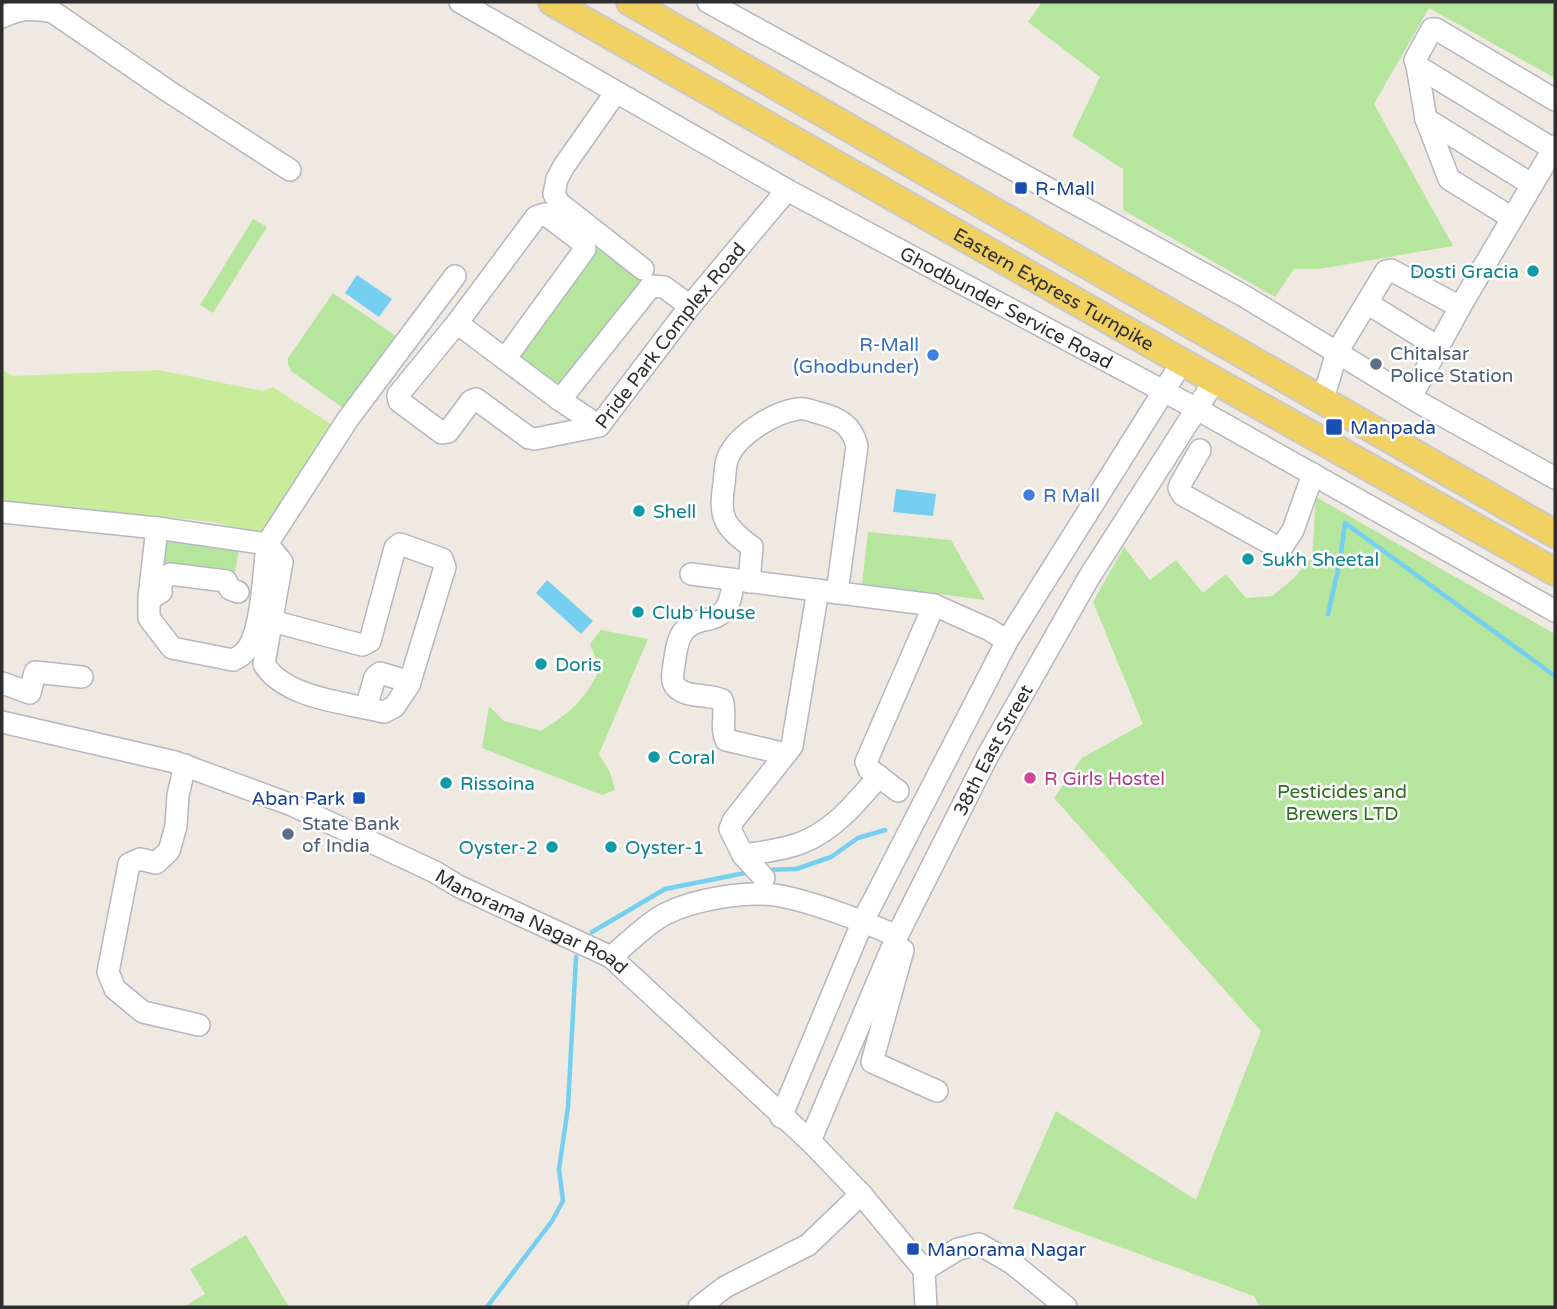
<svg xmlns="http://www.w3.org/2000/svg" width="1557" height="1309" font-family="'Varela Round',sans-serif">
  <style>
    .green { fill: #b6e59e }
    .pitch { fill: #c9ec9a }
    .water { fill: #75cff0 }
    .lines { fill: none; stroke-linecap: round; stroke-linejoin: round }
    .stream { stroke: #75cff0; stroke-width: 4.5 }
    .minor-casing { stroke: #b4b7c1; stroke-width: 24 }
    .major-casing { stroke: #c9c9c9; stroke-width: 30 }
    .minor { stroke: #fff; stroke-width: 21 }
    .major { stroke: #f2d163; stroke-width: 26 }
    .transit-dot { fill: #1a4fb4; stroke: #fff; stroke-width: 2.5 }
    .culture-dot { fill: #0f9aa8; stroke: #fff; stroke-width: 2.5 }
    .shop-dot { fill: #3f7fe0; stroke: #fff; stroke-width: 2.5 }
    .service-dot { fill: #5c6f8a; stroke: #fff; stroke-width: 2.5 }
    .hotel-dot { fill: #d1479c; stroke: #fff; stroke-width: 2.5 }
    .labels { text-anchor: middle; stroke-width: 5; stroke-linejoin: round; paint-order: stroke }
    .transit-label { font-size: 19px; fill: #164399; stroke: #fff; text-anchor: start }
    .culture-label { font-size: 19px; fill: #0d838f; stroke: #fff; text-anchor: start }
    .street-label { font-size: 19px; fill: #2e2e2e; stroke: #fff }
    .shop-label { font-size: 19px; fill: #366cbe; stroke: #fff; text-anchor: end }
    .service-label { font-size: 19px; fill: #4e5e75; stroke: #fff; text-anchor: start }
    .hotel-label { font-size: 19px; fill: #b23c85; stroke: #fff; text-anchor: start }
    .park-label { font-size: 19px; fill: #2c6e1b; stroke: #fff }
  </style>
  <rect width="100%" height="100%" fill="#efe9e1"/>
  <path class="green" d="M1042 2H1555V78L1429 8 1374 104 1453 246 1319 269H1294L1275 297 1123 210V169L1072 136 1100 77 1028 22Z
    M253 219 267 227 213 313 200 305Z
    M598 244 645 280 557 396 509 360Z
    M333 293 399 338 346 410 291 371 288 364V358Z
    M1316 497 1555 634V1307H1260L1254 1296 1013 1208 1056 1111 1196 1200 1261 1031 1054 798 1082 758 1143 724 1093 602 1124 547 1150 580 1176 560 1203 593 1226 574 1246 598 1272 596 1293 579 1312 558Z
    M868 532 951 540 985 600 862 584Z
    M165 535 239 549 235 572 161 563Z
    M601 630 648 639 599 754 610 772 615 790 602 795 482 748 489 706 504 721 541 731C572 711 583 702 600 669L590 644Z
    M246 1235 289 1307H184L205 1294 190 1269Z"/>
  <path class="pitch" d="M2 370 13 376 159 370 262 391 273 387 334 426 261 538 215 522 2 502Z"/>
  <path class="water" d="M357 275 392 299 379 317 345 293Z
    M896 489 936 494 933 516 893 512Z
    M547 580 593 621 581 634 536 593Z"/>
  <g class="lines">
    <path class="stream" d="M1328 614 1340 561 1345 523 1555 676
      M765 870 796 869 831 857 858 838 885 830
      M592 932 665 889 750 872
      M487 1307 552 1221 563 1201 559 1169 568 1107 576 957"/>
    <g class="minor-casing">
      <g id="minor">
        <path id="s1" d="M460 2 787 190 1197 409 1555 611"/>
        <path d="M708 2 1244 296 1420 403 1555 478"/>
        <path d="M2 17C21 8 33 8 53 12L168 91 290 170"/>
        <path d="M1417 66 1426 119"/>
        <path d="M616 92 564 166 557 179 554 194 559 203 643 269"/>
        <path d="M1553 149 1417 66 1415 60 1432 29H1436L1555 100"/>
        <path d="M1512 218 1449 179 1426 119 1531 184"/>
        <path d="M1367 303 1438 347"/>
        <path id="s2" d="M457 323 505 359 585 249 583 243 545 214 536 217 457 323 398 395 399 401 442 433 448 432 471 401 476 399 529 438 535 439 599 426 690 306 787 190"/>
        <path d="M505 359 560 400 651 286 664 287 690 306"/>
        <path d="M1411 397 1460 307 1555 146"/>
        <path d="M1323 399 1337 352 1386 271 1391 270 1460 307"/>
        <path d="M560 400 599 426"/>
        <path d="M1200 450 1181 483 1179 488 1183 495 1275 546 1282 547 1293 530 1313 474"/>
        <path d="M2 512 157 528 267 544 348 419 455 276"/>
        <path d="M157 528 149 597V618L172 648 233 660C240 657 246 652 250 645 262 622 264 571 267 544"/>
        <path d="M267 544 282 562 264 664C284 698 347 703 384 712L394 707 409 685 445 567 442 559 400 544 395 548 370 641 362 645 272 621"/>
        <path d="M691 574 934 605 990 630 1007 641"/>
        <path d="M734 580C732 590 731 603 724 611 719 616 711 619 704 620 679 625 677 642 674 665 673 671 671 680 675 686 686 699 708 693 722 700 727 714 720 728 726 740L786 754"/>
        <path d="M749 582 752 547C725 527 718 518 724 484 725 475 725 464 728 457 738 434 775 412 798 409 805 408 812 411 819 413 839 418 852 425 857 446L837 593"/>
        <path d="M152 598 161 592V582L170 574 226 581 230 589 238 592"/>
        <path d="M2 683 30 693 35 672 82 677"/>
        <path d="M366 708 375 677 380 673 410 682"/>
        <path id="s3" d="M2 722 175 762 292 805 435 872 458 886 611 957 810 1141 861 1194 924 1270 926 1307"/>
        <path d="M185 765 178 795 176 826 169 851 156 863 140 859 129 864 108 972 115 989 143 1012 199 1025"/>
        <path d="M898 791 869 769 866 762 934 605"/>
        <path d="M743 855C762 852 783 850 801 843 834 830 856 803 879 776"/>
        <path d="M764 878 743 855 730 829 733 821 792 746 818 590"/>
        <path d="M903 950 872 1062 937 1091"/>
        <path d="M611 957C628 943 646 924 665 914 695 899 748 890 781 896 820 904 860 920 897 936"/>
        <path d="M781 1117 863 921 1007 641 1182 362"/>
        <path id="s4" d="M810 1141 897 936 988 755 1088 579 1215 380"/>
        <path d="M924 1270 958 1249 979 1244 1012 1263 1066 1307"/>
        <path d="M699 1307 725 1287 808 1245 861 1194"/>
      </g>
    </g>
    <g class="major-casing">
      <g id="major">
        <path id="s5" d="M552 2 1182 362 1555 572"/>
        <path d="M630 2 1555 534"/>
      </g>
    </g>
    <use href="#minor" class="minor"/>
    <use href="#major" class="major"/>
  </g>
  <g class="transit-dot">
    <rect x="1014" y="181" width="14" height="14" rx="3.5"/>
    <rect x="1325" y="418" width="18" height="18" rx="3.5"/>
    <rect x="352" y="791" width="14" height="14" rx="3.5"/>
    <rect x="906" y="1242" width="14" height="14" rx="3.5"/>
  </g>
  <g class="culture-dot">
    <circle cx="1533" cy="271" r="7"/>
    <circle cx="639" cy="511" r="7"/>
    <circle cx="1248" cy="559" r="7"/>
    <circle cx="638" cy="612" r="7"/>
    <circle cx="541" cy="664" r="7"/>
    <circle cx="654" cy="757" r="7"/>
    <circle cx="446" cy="783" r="7"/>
    <circle cx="552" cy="847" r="7"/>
    <circle cx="611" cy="847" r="7"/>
  </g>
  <g class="shop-dot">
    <circle cx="933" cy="355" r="7"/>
    <circle cx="1029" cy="495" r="7"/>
  </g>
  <g class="service-dot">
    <circle cx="1376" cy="364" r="7"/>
    <circle cx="288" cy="834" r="7"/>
  </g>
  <circle class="hotel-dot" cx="1030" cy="778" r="7"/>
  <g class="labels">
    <g class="transit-label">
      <text x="1035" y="195">R-Mall</text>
      <text x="1350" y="434">Manpada</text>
      <text x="345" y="805" text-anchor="end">Aban Park</text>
      <text x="927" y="1256">Manorama Nagar</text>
    </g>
    <g class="culture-label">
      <text x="1519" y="278" text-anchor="end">Dosti Gracia</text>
      <text x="653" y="518">Shell</text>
      <text x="1262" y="566">Sukh Sheetal</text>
      <text x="652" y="619">Club House</text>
      <text x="555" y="671">Doris</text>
      <text x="668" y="764">Coral</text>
      <text x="460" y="790">Rissoina</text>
      <text x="538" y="854" text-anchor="end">Oyster-2</text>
      <text x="625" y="854">Oyster-1</text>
    </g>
    <g class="street-label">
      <text dy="7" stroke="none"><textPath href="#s5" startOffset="578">Eastern Express Turnpike</textPath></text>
      <text dy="7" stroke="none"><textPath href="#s1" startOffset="626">Ghodbunder Service Road</textPath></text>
      <text dy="7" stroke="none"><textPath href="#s2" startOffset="847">Pride Park Complex Road</textPath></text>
      <text dy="7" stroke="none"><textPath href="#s4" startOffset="432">38th East Street</textPath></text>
      <text dy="7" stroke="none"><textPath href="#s3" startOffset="569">Manorama Nagar Road</textPath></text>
    </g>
    <g class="shop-label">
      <text x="919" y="351">R-Mall<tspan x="919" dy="22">(Ghodbunder)</tspan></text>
      <text x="1043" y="502" text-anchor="start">R Mall</text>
    </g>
    <g class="service-label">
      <text x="1390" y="360">Chitalsar<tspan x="1390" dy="22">Police Station</tspan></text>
      <text x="302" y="830">State Bank<tspan x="302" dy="22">of India</tspan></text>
    </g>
    <g class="hotel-label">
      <text x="1044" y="785">R Girls Hostel</text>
    </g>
    <g class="park-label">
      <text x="1342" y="798">Pesticides and<tspan x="1342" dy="22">Brewers LTD</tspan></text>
    </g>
  </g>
  <rect width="1557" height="1309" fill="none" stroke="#2e2e2e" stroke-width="7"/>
</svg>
